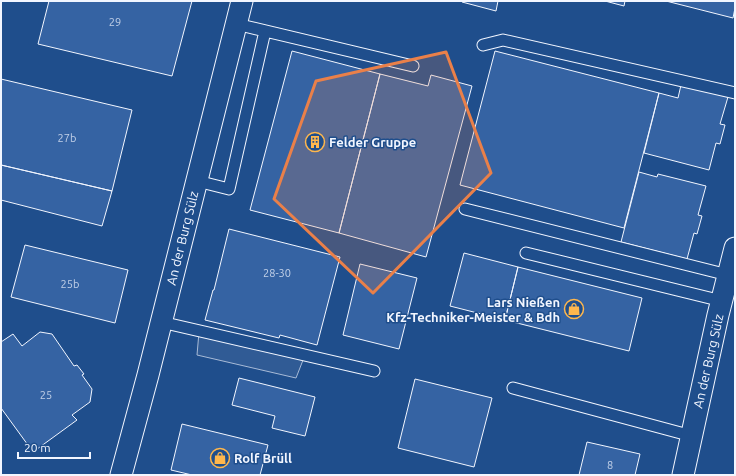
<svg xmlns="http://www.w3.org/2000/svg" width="736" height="476" font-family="Ubuntu,sans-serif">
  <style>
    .built { fill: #305b95; stroke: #a8bbd7 }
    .building { fill: #3563a3; stroke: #f2f6ff }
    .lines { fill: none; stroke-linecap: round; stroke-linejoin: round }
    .lane-casing { stroke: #f2f6ff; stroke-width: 13 }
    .street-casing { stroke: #f2f6ff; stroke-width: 23 }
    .lane { stroke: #1f4e8c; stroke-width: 11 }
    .street { stroke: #1f4e8c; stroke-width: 21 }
    .marked { fill: #ea8049; fill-opacity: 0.2; stroke: #ea8049; stroke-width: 3; stroke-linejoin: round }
    .labels { text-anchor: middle; stroke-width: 3; stroke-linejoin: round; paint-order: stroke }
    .number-label { font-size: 11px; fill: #c3d1e8 }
    .poi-label { font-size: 13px; font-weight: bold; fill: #f2f6ff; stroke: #1f4e8c; text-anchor: start }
    .street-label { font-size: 13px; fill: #f2f6ff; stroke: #1f4e8c }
  </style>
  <rect width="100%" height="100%" fill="#1f4e8c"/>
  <path class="built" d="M199 332 305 355 296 378 197 355Z"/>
  <path class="building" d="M49 1H192L172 76 38 44Z
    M462 1H498L496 11 462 2Z
    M605 1H625L624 6Z
    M666 1H735V8L733 18Z
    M292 51 380 74 339 233 250 210Z
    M495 51 659 93 624 228 460 185Z
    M380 74 428 86 431 75 472 86 426 257 339 233Z
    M1 79 132 110 112 191 1 165Z
    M681 85 728 97 720 124 725 125 720 144 716 143 709 170 644 153 659 93 678 98Z
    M1 165 112 191 102 226 1 200Z
    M639 172 657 177 658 174 706 186 698 215 702 216 697 234 694 233 687 259 621 242Z
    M229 229 340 257 317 345 280 335 279 338 205 320 213 290H214Z
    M25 245 128 270 115 323 11 297Z
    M464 253 518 267 505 320 450 306Z
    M360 264 417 278 399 349 343 335Z
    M518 267 642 298 629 351 505 320Z
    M40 332 52 334 74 366 77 365 84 374 82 375 92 389 90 402 72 415 77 420 33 452 1 408V342L13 334 22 346Z
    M239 378 315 397 305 436 272 428 275 416 232 405Z
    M415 379 492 398 474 467 398 448Z
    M182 424 268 445 260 475H192L171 470Z
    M587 442 640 454 635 475H579Z"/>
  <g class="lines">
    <g class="lane-casing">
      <path id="lane" d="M236 24 413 66
        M483 45 503 40 735 93
        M197 181 229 189 265 31
        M465 209 728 275
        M526 253 722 301
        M161 322 374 371
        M513 388 692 436"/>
    </g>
    <g class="street-casing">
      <path id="street" d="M121 475 148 375 242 1
        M683 475 718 315 735 248"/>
    </g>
    <use href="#lane" class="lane"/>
    <use href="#street" class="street"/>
  </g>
  <path class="marked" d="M446 52 491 173 373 293 274 199 316 81Z"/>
  <defs>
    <g id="building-ring" transform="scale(1)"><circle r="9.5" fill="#1f4e8c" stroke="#ffb74d" stroke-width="1.5"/><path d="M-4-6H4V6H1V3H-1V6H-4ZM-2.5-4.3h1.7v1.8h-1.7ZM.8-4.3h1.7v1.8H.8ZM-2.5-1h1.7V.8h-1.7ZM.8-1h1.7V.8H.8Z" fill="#ffb74d"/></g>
    <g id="shop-ring" transform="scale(1)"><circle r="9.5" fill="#1f4e8c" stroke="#ffb74d" stroke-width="1.5"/><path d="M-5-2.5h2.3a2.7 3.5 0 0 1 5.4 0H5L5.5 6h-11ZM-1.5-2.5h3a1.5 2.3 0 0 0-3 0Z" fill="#ffb74d"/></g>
  </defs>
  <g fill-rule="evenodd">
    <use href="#building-ring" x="315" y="142"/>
    <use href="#shop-ring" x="574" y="309"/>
    <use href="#shop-ring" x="220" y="458"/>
  </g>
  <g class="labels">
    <g class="number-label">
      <text x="115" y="26">29</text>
      <text x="67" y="142">27b</text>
      <text x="277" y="277">28-30</text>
      <text x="70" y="288">25b</text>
      <text x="46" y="399">25</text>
      <text x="610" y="469">8</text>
    </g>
    <g class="poi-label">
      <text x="329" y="147">Felder Gruppe</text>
      <text x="560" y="307" text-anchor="end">Lars Nießen<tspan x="560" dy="15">Kfz-Techniker-Meister &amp; Bdh</tspan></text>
      <text x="234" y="463">Rolf Brüll</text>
    </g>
    <g class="street-label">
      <text transform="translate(182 238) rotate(-76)" y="5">An der Burg Sülz</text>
      <text transform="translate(708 361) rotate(-77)" y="5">An der Burg Sülz</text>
    </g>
  </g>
  <rect width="736" height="476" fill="none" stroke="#f2f6ff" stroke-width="4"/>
  <path d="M18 452v6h72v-6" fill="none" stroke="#f2f6ff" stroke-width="2"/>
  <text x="24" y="452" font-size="12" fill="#f2f6ff" stroke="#1f4e8c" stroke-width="3" paint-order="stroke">20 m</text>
</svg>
